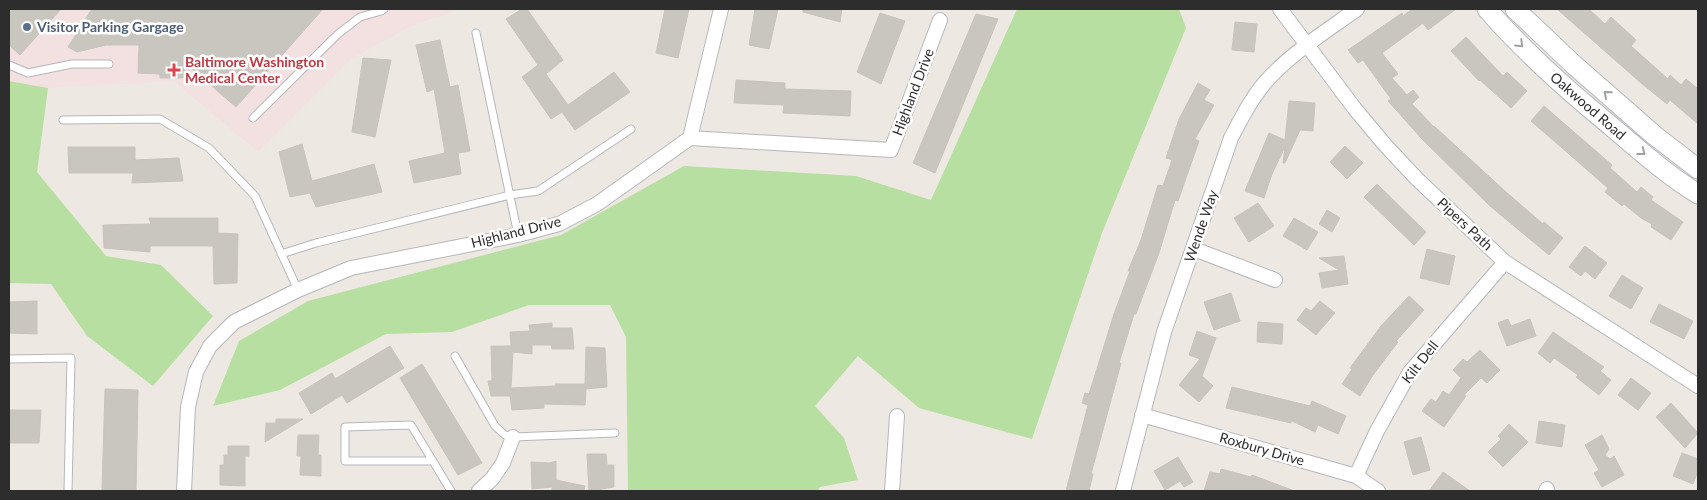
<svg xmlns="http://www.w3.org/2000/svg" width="1707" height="500" font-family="Lato,sans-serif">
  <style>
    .medical { fill: #f3e0e1 }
    .green { fill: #b8dfa2 }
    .building { fill: #c9c6bf; stroke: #c9c4bb }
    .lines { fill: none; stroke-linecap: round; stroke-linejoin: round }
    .lane-casing { stroke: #b4b7bf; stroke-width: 9 }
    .street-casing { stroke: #b4b7bf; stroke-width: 16 }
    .secondary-casing { stroke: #b4b7bf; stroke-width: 21 }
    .lane { stroke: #fff; stroke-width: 7 }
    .street { stroke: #fff; stroke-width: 14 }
    .secondary { stroke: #fff; stroke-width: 19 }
    .oneway { stroke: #a0a0a0 }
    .service-dot { fill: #5c6f8a; stroke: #fff; stroke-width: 2 }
    .health-dot { fill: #e0444e; stroke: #fff; stroke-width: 2 }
    .labels { text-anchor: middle; stroke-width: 5; stroke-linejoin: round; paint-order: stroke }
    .service-label { font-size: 14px; font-weight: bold; fill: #4e5e75; stroke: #fff; text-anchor: start }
    .health-label { font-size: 14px; font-weight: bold; fill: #be3a42; stroke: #fff; text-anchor: start }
    .street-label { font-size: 14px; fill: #2d2d2d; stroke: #fff }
  </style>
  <rect width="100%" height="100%" fill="#ede8e1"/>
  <path class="medical" d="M9 9H460L411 26 351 59 258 152 174 81 48 88 9 81Z"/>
  <path class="green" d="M1017 9H1179L1186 28 1102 233 1032 439 919 408 858 356 815 406 844 438 858 480 820 487 817 491H628L626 337 610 305H529L452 332 386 334 280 390 213 406 239 341 308 301 561 235 684 166 856 176 931 200Z
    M9 81 48 88 37 172 106 256 161 265 213 316 153 386 87 336 51 284 9 283Z"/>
  <path class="building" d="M9 9H61L20 55 9 45Z
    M92 9H323L236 107 191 68 183 78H160V74L138 73 139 45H106L77 52 68 47Z
    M522 9H527L563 60 546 74 568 105 614 72 630 92 575 130 562 112 551 119 522 77 538 65 506 19Z
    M665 9H689L678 58 656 53Z
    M755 9H778L769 49 749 45Z
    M803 9H842L840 22 803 12Z
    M1412 9H1456L1428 30 1423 23 1382 53 1398 74 1392 78 1407 95 1413 90 1419 97 1412 104 1434 127V126L1506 192 1543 224 1544 222 1563 238 1549 255 1490 206 1422 139 1388 101 1391 99 1363 60 1358 63 1348 50 1402 13 1403 16Z
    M1557 9H1589L1605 24 1611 17 1636 40 1631 46 1668 79 1670 75 1681 85 1686 79 1698 89V124L1670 100 1667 104 1641 83Z
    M880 13 905 21 881 84 857 72Z
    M976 14 998 19 935 173 913 163Z
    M1235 22 1257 24 1254 52 1232 50Z
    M1466 37 1503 76 1507 72 1527 91 1511 108 1480 80 1479 81 1451 51Z
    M440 40 450 87 458 85 470 151 458 153 461 174 414 183 409 161 445 153 434 89 427 92 416 45Z
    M363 58 391 60 375 137 352 132Z
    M736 80 785 83V89L851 91 850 116 783 113 784 105 734 103Z
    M1198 83 1210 90 1204 100 1214 105 1195 139 1199 141 1178 201 1175 200 1159 253 1136 314H1134L1119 363H1121L1091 474H1093L1089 491H1066L1088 405 1082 403 1085 393 1089 394 1114 314 1130 271H1128L1141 240 1158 185 1163 186 1172 160 1166 158 1179 119Z
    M1289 101 1315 103 1313 131 1300 130 1285 163H1283L1285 147 1272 174 1264 198 1245 191 1269 133 1285 140Z
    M1544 106 1612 165 1610 168 1637 192 1641 187 1653 197 1651 200 1683 222 1671 240 1651 227 1652 224 1641 218 1624 204 1622 206 1605 192 1608 188 1531 121Z
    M302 144 312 181 374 164 382 192 316 207 310 193 290 197 279 152Z
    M1345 146 1363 163 1347 179 1330 162Z
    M68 147H135V160L179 158 183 181 132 183 133 173H69Z
    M1377 184 1426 232 1414 245 1364 197Z
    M1258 203 1274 226 1249 242 1234 218Z
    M1327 210 1340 218 1332 232 1319 224Z
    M149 218H218V233L238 234 237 283 214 284 213 246H150V252L104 248 103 225 151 224Z
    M1294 218 1318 232 1307 250 1283 236Z
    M1585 246 1607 263 1595 279 1585 271 1581 276 1569 267Z
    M1427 249 1455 256 1449 285 1420 278Z
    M1344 256 1348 284 1322 288 1319 273 1339 270 1319 258Z
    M1622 275 1643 288 1631 309 1609 296Z
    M1231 293 1240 321 1214 330 1204 302Z
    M1409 296 1424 310 1396 341 1398 342 1373 375 1360 396 1342 384 1352 369 1350 368 1381 326Z
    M37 301V334L9 333V302Z
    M1320 301 1335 313 1316 335 1297 320 1306 308 1311 311Z
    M1659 304 1693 321 1684 339 1650 322Z
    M1508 319 1511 326 1530 319 1536 336 1507 346 1498 323Z
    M1258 322 1283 324 1282 344 1257 342Z
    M552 323V328H572L574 349H552L551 345H532V354L513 352 511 388 556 386 555 384H585L586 347 605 348 607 387 586 389 585 405 544 404V408L512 410 510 396H491L488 381H492L491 346H511L510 332 530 331 529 325Z
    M1197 331 1216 338 1202 376 1213 386 1199 402 1179 385 1200 359 1189 355Z
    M1553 332 1604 367 1600 371 1611 380 1599 395 1576 377 1578 375 1554 358 1550 363 1538 353Z
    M390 346 404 368 347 403 342 395 311 414 299 393 332 373 335 379Z
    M1480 350 1500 370 1487 383 1481 378 1464 395 1466 396 1444 427 1422 411 1431 399 1436 402 1443 391 1449 395 1461 378 1453 370 1463 359 1467 362Z
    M422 364 482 463 458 475 400 378Z
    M1631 378 1651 393 1638 410 1618 395Z
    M1232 387 1310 406 1312 401 1346 416 1338 434 1318 425 1315 432 1292 421 1291 423 1226 408Z
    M105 389 138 390 136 491H102Z
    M1671 403 1698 433 1685 448 1656 417Z
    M9 410H41L39 443H9Z
    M276 419H303L265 442 266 423H276Z
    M1539 421 1565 425 1562 447 1536 443Z
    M1509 424 1528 442 1503 467 1488 452 1501 439 1498 436Z
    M298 435H319L318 455H321V476L300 475 301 456H297Z
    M1602 435 1609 449 1605 455 1610 459 1614 456 1624 475 1602 487 1594 473 1599 470 1585 445Z
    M1421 437 1430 470 1413 475 1404 442Z
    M228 446H249V456H245V486L220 485V465H224V455H228Z
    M1682 453 1698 459V471L1693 484 1673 476Z
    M587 454H606L607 465H614V487L589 491Z
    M1178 457 1193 482 1184 487 1180 481 1165 490 1154 471Z
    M556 461V480L585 486 584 491H552V487L532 489 531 462 550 463Z
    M1221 469 1251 477 1252 475 1292 490V491H1204L1210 472 1220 474Z
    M1443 472 1470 491H1429Z"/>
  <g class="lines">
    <g class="lane-casing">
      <path id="lane" d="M476 33 518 235
        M9 65 28 73 72 64H109
        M253 118 338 34 360 17 381 11 384 9
        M63 120 160 119 209 148 255 196 298 290
        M281 254 316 243 510 195 538 191 631 129
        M455 356 495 426 505 435 513 437 615 433
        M9 359 71 358 68 491
        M433 461H345V427L411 425 451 491"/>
    </g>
    <g class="street-casing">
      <path id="street" d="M1280 9 1355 109 1386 146 1417 179 1505 262 1698 386
        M690 138 721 9
        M1194 249 1275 280
        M1142 415 1356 476 1378 491
        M1356 476 1377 431 1410 372 1505 262
        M184 491 188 407 196 372 210 346 234 322 298 290 351 268 518 235 559 224 597 204 690 138 891 150 940 20
        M479 491 492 479 503 463 513 437
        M892 491 897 416
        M1123 491 1164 332 1231 138C1242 117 1254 93 1271 76 1296 50 1328 30 1357 9
        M1546 491 1547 489"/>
    </g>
    <g class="secondary-casing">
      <path id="secondary" d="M1487 9C1524 52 1567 90 1611 126 1639 150 1667 175 1698 194
        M1515 9 1573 64 1654 135 1698 169"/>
    </g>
    <use href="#lane" class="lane"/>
    <use href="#street" class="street"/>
    <use href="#secondary" class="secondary"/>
  </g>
  <defs><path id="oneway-chevron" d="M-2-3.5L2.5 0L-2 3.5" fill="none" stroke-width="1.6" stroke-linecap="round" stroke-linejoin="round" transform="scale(1.25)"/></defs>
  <g class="oneway">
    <use href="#oneway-chevron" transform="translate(1520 44) rotate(44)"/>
    <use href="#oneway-chevron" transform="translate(1607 94) rotate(-139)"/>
    <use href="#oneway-chevron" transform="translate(1642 152) rotate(38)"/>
  </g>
  <circle class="service-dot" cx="27" cy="27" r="5"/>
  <path class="health-dot" d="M171.5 62.5h5v5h5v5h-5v5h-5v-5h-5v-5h5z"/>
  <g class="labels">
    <g class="service-label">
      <text x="37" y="32">Visitor Parking Gargage</text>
    </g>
    <g class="health-label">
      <text x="185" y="67">Baltimore Washington<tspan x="185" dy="16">Medical Center</tspan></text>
    </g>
    <g class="street-label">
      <text transform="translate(913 92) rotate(-69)" y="5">Highland Drive</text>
      <text transform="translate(1588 106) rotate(41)" y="5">Oakwood Road</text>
      <text transform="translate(1465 224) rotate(43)" y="5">Pipers Path</text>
      <text transform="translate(1201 226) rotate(-71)" y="5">Wende Way</text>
      <text transform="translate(516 232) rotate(-14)" y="5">Highland Drive</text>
      <text transform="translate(1420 362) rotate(-52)" y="5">Kilt Dell</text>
      <text transform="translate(1262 449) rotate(16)" y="5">Roxbury Drive</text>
    </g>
  </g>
  <rect width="1707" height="500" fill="none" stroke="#2d2d2d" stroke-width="20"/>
</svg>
